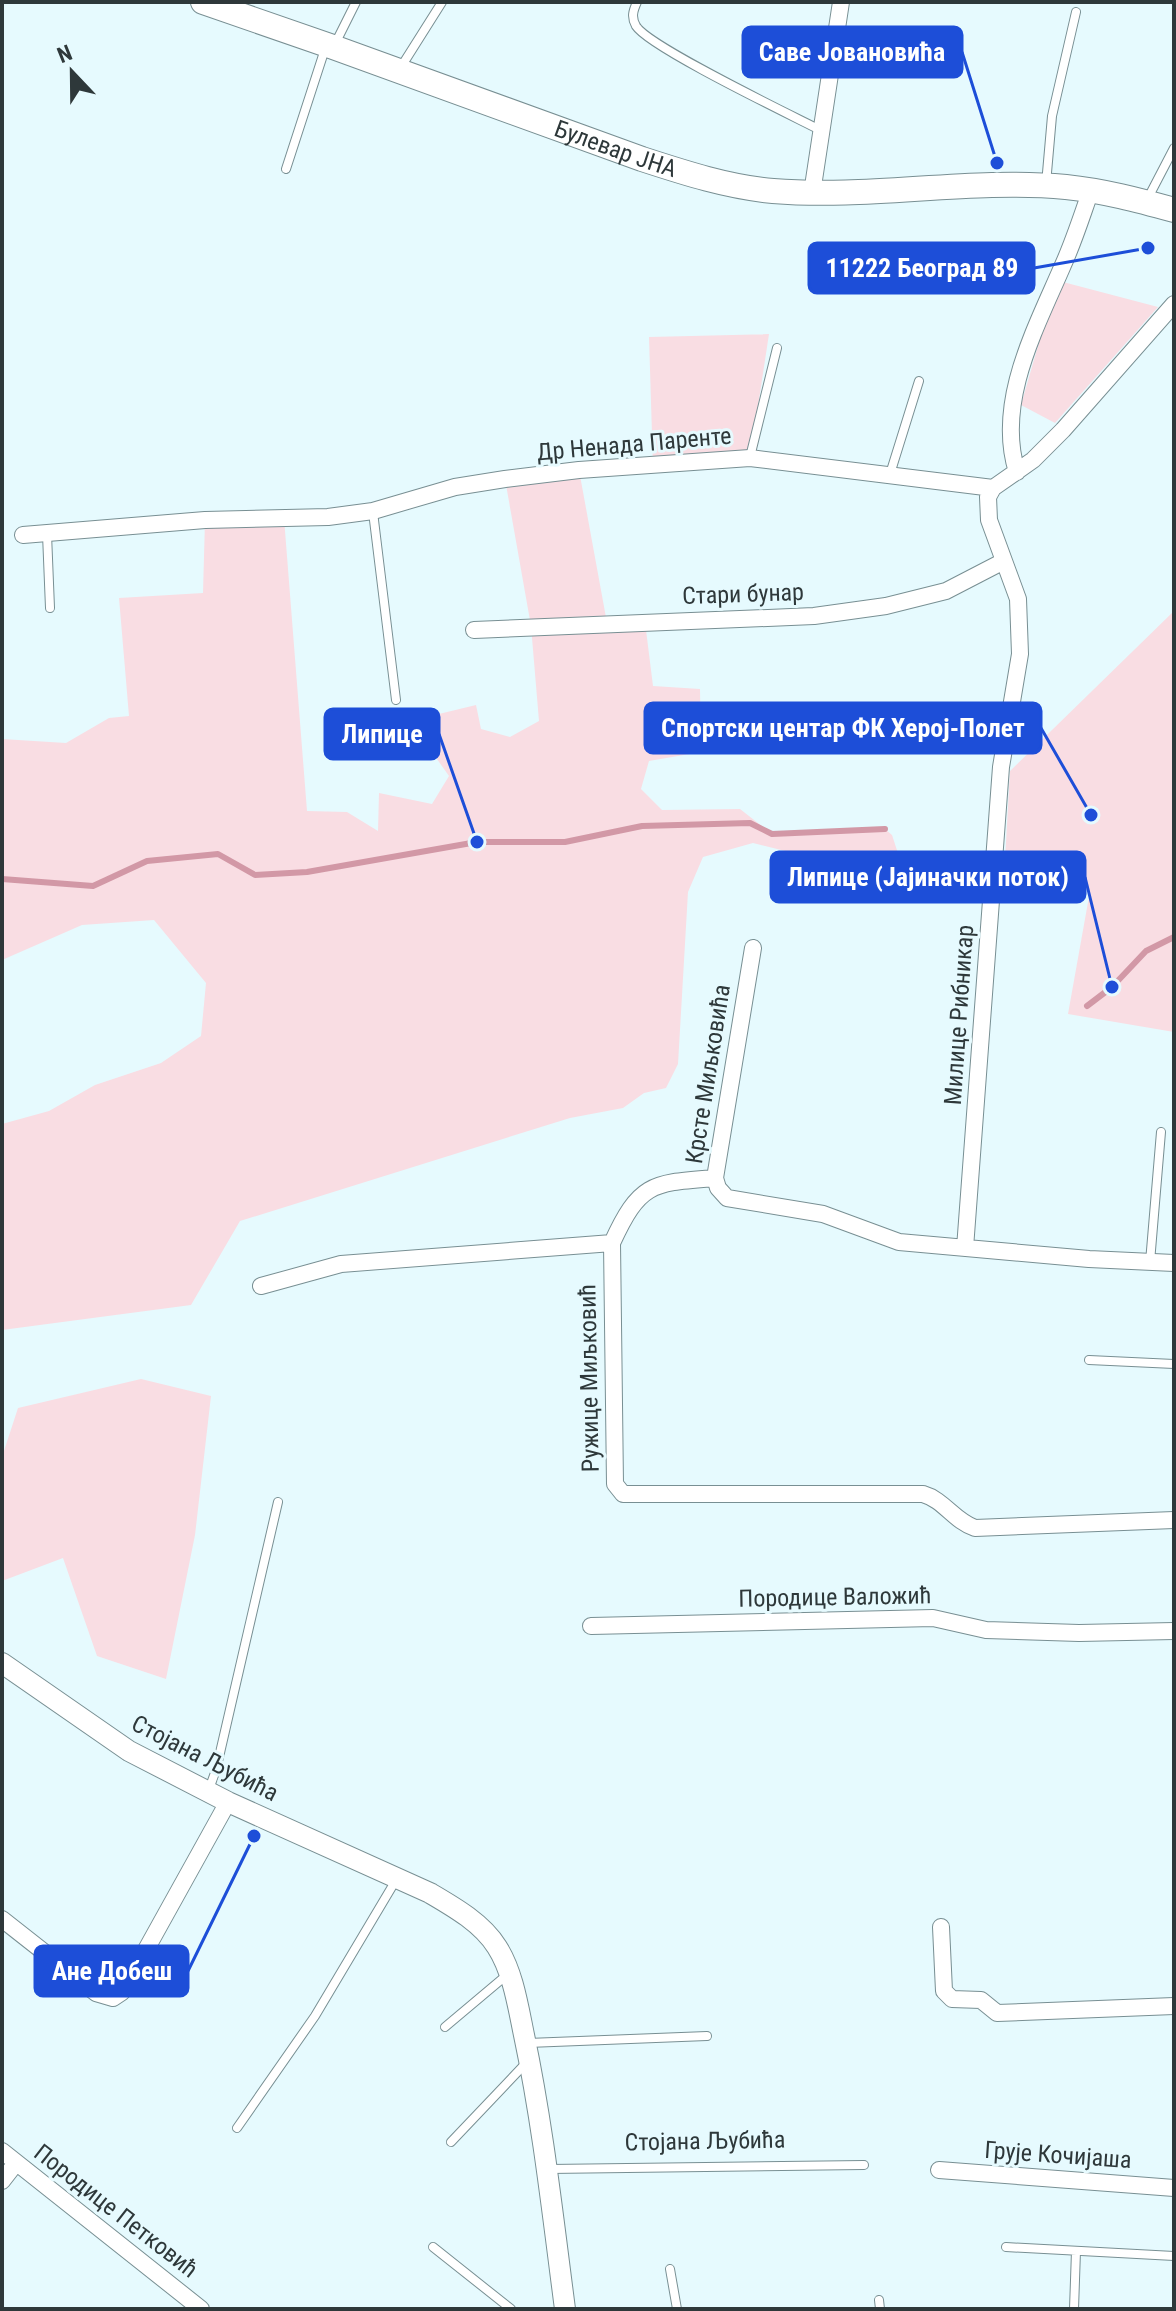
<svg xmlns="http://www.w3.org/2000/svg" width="1176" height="2311" font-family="'Roboto Condensed',sans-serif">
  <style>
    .green { fill: #f9dde3 }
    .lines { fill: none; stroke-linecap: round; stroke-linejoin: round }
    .stream { stroke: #d298a6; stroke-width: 6 }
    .service-casing { stroke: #788f93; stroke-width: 10 }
    .minor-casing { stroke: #788f93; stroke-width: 18 }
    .tertiary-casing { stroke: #788f93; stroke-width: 22 }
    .secondary-casing { stroke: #788f93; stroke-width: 26 }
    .service { stroke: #fff; stroke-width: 8 }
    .minor { stroke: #fff; stroke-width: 16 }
    .tertiary { stroke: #fff; stroke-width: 20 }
    .secondary { stroke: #fff; stroke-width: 24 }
    .labels { text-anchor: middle; stroke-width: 6; stroke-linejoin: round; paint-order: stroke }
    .street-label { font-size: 24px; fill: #2e383a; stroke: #e6fafe }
    .leader { fill: none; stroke: #1d4ed8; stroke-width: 3 }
    .callout-dot { fill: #1d4ed8; stroke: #e6fafe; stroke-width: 3 }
    .callout { fill: #1d4ed8; stroke: #1d4ed8; stroke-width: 3 }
    .callout-label { font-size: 26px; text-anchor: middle; font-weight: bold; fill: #fff }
  </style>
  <rect width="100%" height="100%" fill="#e6fafe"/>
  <path class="green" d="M1063 282 1158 307 1055 423 1021 405 1042 332Z
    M769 334 750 458 653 467 649 337Z
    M579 470 607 623 645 622 653 686 700 689 701 752 649 761 641 789 662 810 740 809 772 834 885 829 892 835 907 881 753 843 703 857 688 892 678 1064 666 1088 644 1093 623 1108 570 1118 240 1221 191 1305 2 1330V1124L49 1111 95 1085 161 1063 201 1036 206 983 154 920 82 925 2 960V739L66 743 109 718 129 716 119 598 203 593 205 520 284 518 307 811 347 812 378 831 379 793 432 804 449 776 410 721 476 705 481 729 510 737 539 721 531 626 505 479Z
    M1174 611V1032L1068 1014 1090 891 1005 860 1010 771Z
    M141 1379 211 1396 195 1535 166 1679 97 1656 63 1558 2 1581V1457L18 1408Z"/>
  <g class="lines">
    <path class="stream" d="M2 879 93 886 147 861 218 854 255 875 307 872 477 842H565L642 826 750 823 772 834 885 829
      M1087 1006 1112 987 1146 951 1174 937"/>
    <g class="service-casing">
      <path id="service" d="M637 2C633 11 631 17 636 26 649 47 791 115 822 131
        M334 46 356 2
        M401 67 442 2
        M286 169 325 49
        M1046 184 1052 116 1076 12
        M1148 198 1174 148
        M750 457 777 348
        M890 474 919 381
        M373 512 396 700
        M47 534 50 608
        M1150 1262 1161 1132
        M1089 1360 1174 1364
        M208 1792 216 1770 278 1502
        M445 2027 508 1974
        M528 2043 707 2036
        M237 2128 315 2016 396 1880
        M451 2142 528 2061
        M549 2169 864 2165
        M433 2247 511 2309
        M1006 2247 1174 2256
        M670 2269 677 2309
        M879 2300 880 2309
        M1074 2309 1076 2251"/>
    </g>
    <g class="minor-casing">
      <path id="minor" d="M812 193 841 2
        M1017 472C995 402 1036 328 1063 265 1074 241 1082 215 1091 190
        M23 535 205 520 328 517 373 511 455 487 505 479 579 470 750 458 993 488 1033 460 1063 430 1174 304
        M474 630 814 616 886 606 946 591 1004 561
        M753 948 715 1178 718 1188 727 1198 823 1214 899 1242 1089 1259 1174 1263
        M715 1178C652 1183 640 1182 612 1243L615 1484 623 1494H923C944 1500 954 1521 975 1528L1174 1520
        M965 1248 1001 767 1020 654 1018 599 989 520 988 497 993 488
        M261 1286 341 1264 612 1243
        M591 1626 933 1618 986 1630 1079 1633 1174 1631
        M2 1919 96 1993 113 1998 122 1992 132 1975 228 1802
        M941 1927 944 1991 952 1999 981 2000 997 2013 1174 2006
        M2 2151 201 2309
        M939 2170 1174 2188
        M2 2181 16 2163"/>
    </g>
    <g class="tertiary-casing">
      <path id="tertiary" d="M2 1663 129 1751 228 1802 430 1893C454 1907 482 1923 497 1947 513 1972 518 2006 524 2035 543 2125 553 2218 565 2309"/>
    </g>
    <g class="secondary-casing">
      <g id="secondary">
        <path id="s1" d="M203 2 333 47 642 159C685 173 728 187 773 191 871 199 969 178 1066 187 1104 191 1138 200 1174 210"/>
      </g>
    </g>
    <use href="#service" class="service"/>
    <use href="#minor" class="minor"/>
    <use href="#tertiary" class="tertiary"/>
    <use href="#secondary" class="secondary"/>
  </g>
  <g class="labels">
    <g class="street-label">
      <text dy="8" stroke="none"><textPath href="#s1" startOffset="438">Булевар ЈНА</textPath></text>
      <text transform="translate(634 444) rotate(-5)" y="8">Др Ненада Паренте</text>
      <text transform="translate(743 594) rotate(-2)" y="8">Стари бунар</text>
      <text transform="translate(959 1015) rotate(-86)" y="8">Милице Рибникар</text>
      <text transform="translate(708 1074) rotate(-81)" y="8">Крсте Миљковића</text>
      <text transform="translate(589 1378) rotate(-91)" y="8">Ружице Миљковић</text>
      <text transform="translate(835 1597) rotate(-1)" y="8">Породице Валожић</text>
      <text transform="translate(205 1758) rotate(27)" y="8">Стојана Љубића</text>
      <text transform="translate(705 2141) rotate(-1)" y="8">Стојана Љубића</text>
      <text transform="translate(1058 2155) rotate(4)" y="8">Грује Кочијаша</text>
      <text transform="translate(116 2211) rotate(38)" y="8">Породице Петковић</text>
    </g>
  </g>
  <path class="leader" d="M997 163L962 52M1148 248L1034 268M1091 815L1041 728M477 842L439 734M1112 987L1085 877M254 1836L188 1971"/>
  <g class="callout-dot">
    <circle cx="997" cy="163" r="8"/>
    <circle cx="1148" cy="248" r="8"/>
    <circle cx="1091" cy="815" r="8"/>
    <circle cx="477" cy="842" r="8"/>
    <circle cx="1112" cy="987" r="8"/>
    <circle cx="254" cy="1836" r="8"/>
  </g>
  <g class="callout">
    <rect x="743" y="27" width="219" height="50" rx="8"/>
    <rect x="809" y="243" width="225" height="50" rx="8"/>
    <rect x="645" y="703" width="396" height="50" rx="8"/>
    <rect x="325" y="709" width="114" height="50" rx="8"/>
    <rect x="771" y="852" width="314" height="50" rx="8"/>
    <rect x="35" y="1946" width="153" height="50" rx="8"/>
  </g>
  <g class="callout-label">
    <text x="852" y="61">Саве Јовановића</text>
    <text x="922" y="277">11222 Београд 89</text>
    <text x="843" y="737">Спортски центар ФК Херој-Полет</text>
    <text x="382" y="743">Липице</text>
    <text x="928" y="886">Липице (Јајиначки поток)</text>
    <text x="112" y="1980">Ане Добеш</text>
  </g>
  <rect width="1176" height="2311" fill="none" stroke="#2e383a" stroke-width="8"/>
  <g transform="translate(72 72) rotate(338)" stroke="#e6fafe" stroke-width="6" paint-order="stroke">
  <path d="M0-6L14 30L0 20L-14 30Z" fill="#2e383a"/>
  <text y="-12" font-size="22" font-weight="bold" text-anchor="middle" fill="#2e383a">N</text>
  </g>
</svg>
